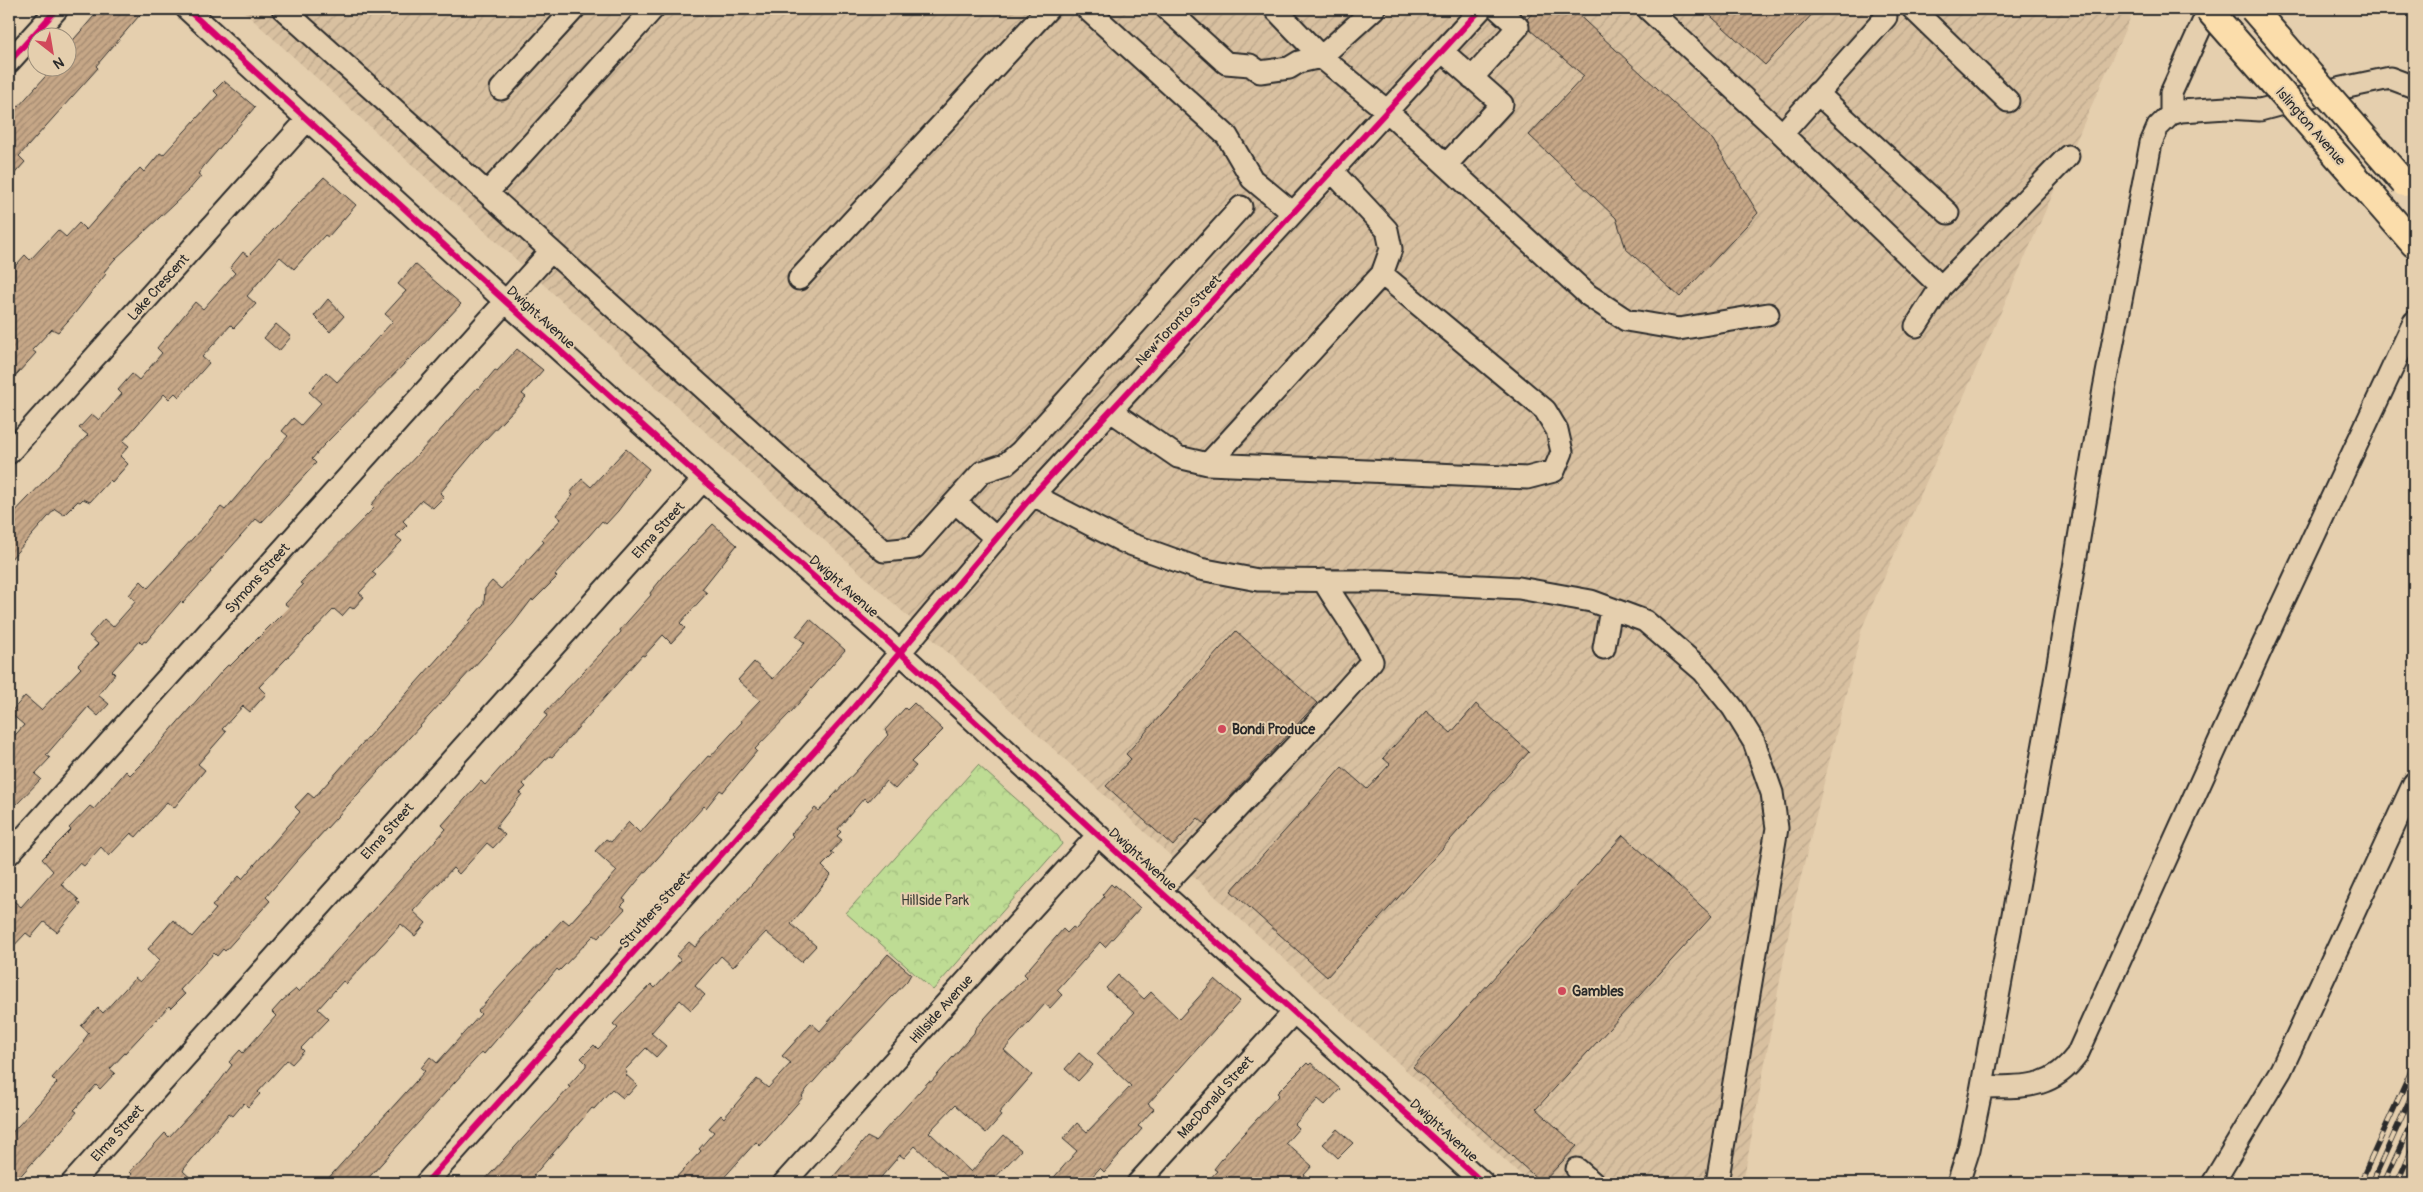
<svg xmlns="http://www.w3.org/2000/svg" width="2423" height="1192" font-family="Pangolin,sans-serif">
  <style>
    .industrial { fill: url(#industrial-furrows) }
    .park { fill: url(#park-crowns); stroke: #748460 }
    .building { fill: url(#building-hatch); stroke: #2b2b2b }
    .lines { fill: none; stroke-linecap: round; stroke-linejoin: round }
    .minor-casing { stroke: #2b2b2b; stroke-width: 25 }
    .major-casing { stroke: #2b2b2b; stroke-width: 30 }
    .minor { stroke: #e5cfae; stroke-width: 21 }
    .major { stroke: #fbddab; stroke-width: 26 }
    .rail-casing { stroke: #2b2b2b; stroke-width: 5.5 }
    .rail { stroke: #e5cfae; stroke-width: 4; stroke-dasharray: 11; stroke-linecap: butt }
    .major-bridge-casing { stroke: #2b2b2b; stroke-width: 30; stroke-linecap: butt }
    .major-bridge { stroke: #fbddab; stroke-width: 26 }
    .cycleway-casing { stroke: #e5cfae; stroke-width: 9 }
    .cycleway { stroke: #d6006c; stroke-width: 6 }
    .poi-dot { fill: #d1495b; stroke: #e5cfae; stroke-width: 2 }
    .labels { text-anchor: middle; stroke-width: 4; stroke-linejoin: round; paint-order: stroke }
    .street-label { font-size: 14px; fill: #2b2b2b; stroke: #e5cfae }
    .poi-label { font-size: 14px; font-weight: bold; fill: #2b2b2b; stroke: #e5cfae; text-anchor: start }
    .park-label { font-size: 14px; fill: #3a3d36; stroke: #e5cfae }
  </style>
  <defs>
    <pattern id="industrial-furrows" width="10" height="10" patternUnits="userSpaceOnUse" patternTransform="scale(1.25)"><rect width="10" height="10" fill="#d8c0a0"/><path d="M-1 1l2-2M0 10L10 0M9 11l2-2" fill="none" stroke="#baa58a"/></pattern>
    <pattern id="park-crowns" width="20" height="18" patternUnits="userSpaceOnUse" patternTransform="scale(1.25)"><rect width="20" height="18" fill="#bedc94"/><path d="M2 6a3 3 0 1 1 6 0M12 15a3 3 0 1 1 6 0" fill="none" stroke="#a3bd80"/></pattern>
    <pattern id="building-hatch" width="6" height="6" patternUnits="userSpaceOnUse" patternTransform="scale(1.25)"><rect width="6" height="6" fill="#c6a787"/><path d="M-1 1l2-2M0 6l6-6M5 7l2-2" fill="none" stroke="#a1886f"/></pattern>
  </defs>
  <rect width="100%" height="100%" fill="#e5cfae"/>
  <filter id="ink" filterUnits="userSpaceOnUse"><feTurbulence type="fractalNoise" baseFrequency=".02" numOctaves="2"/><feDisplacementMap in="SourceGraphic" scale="10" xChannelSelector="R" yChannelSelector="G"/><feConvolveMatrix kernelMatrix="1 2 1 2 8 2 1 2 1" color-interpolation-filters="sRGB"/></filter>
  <g filter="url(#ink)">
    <path class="industrial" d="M241 9H2134L1862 628 1793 909 1743 1183H1530Z"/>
    <path class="park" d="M978 765 1058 836 1062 844 933 990 846 913Z"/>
    <path class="building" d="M100 9H145L96 66 98 68 19 156 25 162 9 180V117L53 68H68V46Z
      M1536 9H1572L1713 140 1758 213 1680 297 1626 249 1616 218 1529 135 1584 76 1530 30 1527 19Z
      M1703 9H1817L1765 65Z
      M224 81 255 107 204 166 198 174 201 176 189 190 114 260 104 272 106 274 75 313 58 332 52 329 32 350 36 353 9 383V273L25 255 30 260 58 230 66 237 79 223 86 230 140 168 144 172 160 153 163 155 218 95 214 91Z
      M324 177 356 205 328 237 325 235 294 269 280 257 247 296 256 304 234 328 231 325 202 357 209 363 179 397 175 393 169 399 164 394 123 441 129 446 120 456 128 464 112 482 110 480 90 502 83 499 80 502 78 501 64 515 55 509 9 561V518L88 435 79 428 92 414 99 420 122 394 118 390 132 374 139 380 162 353 157 348 195 302 203 309 235 273 230 268 243 252 248 256Z
      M415 264 461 304 421 347 323 446 312 459 316 463 276 507 261 523 256 519 210 571 211 572 183 603 181 601 146 642 144 641 142 644 139 641 112 671 115 674 98 695 109 704 98 716 88 707 46 755 50 758 35 774 41 779 17 804 9 797V742L24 725 10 713 25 696 41 710 81 668 78 665 98 644 89 636 104 619 113 627 136 601 129 595 141 581 148 588 221 507 225 510 288 436 282 431 293 418 301 425 321 403 309 392 326 372 337 382 393 321 385 314 406 291 398 284Z
      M328 299 344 316 330 332 314 316Z
      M276 324 291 337 279 351 264 338Z
      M517 349 543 370 522 394 526 397 481 444 440 493 444 497 433 508 422 500 403 521 407 525 396 536 402 541 372 572 376 575 359 593 364 597 353 609 350 607 342 616 334 609 259 687 266 694 250 712 243 706 222 729 226 732 198 764 205 770 174 808 167 802 136 837 131 833 109 856 101 847 84 866 80 863 61 884 79 900 77 901 81 904 57 932 44 922 31 937 26 933 9 951V897L21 907 53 871 42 859 71 830 69 828 90 806 94 809 126 771 130 775 145 760 223 670 228 665 230 666 289 607 285 604 303 585 300 583 374 508 371 505 383 491 437 434 477 388 479 389 495 370 497 371Z
      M626 449 649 469 618 511 606 524 602 521 555 575 557 577 533 601 532 599 513 624 295 863 266 897 270 901 225 951 223 949 217 956 214 953 180 990 185 994 171 1008 169 1006 110 1069 115 1073 100 1089 96 1085 76 1108 74 1110 77 1112 61 1131 14 1183H9V1136L57 1083 52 1078 84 1042 83 1041 89 1033 81 1026 98 1008 103 1013 135 978 140 982 160 960 148 949 173 920 192 937 216 909 212 906 239 876 242 879 300 812 295 807 308 793 314 798 470 622 469 621 484 604 485 589 492 581 501 589 544 542 542 540 561 519 556 515 573 495 570 493 582 479 591 487Z
      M713 524 737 545 702 589 707 593 680 623 685 628 671 643 663 635 644 656 642 655 570 737 552 757 550 756 545 760 523 784 526 787 520 793 522 794 496 827 505 835 493 848 487 843 459 874 453 868 413 911 426 923 415 936 401 924 346 984 343 981 318 1009 329 1019 301 1048 304 1051 292 1064 287 1060 258 1092 260 1094 248 1107 244 1103 233 1116 229 1113 184 1169 183 1171 196 1183H123L132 1174 130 1172 135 1166 165 1133 169 1137 220 1081 232 1065 229 1062 240 1050 243 1053 276 1016 272 1012 282 1001 296 989 299 992 446 829 442 825 481 781 485 785 547 716 545 712 621 632 620 630 651 595 650 593 667 572Z
      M810 619 845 650 791 712 755 749 757 751 723 792 720 790 706 808 704 806 639 879 623 899 626 901 621 906 625 909 598 938 594 935 559 971 557 969 484 1054 482 1052 364 1183H324L425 1071 421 1068 430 1057 437 1063 481 1014 478 1011 514 971 563 919 569 924 617 871 595 851 606 839 611 842 629 822 640 833 708 756 710 757 742 722 741 720 760 700 738 680 754 662 773 679 805 643 796 636Z
      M1236 631 1317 703 1205 824 1198 818 1173 846 1106 786 1131 759 1126 754Z
      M914 703 943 730 911 762 916 766 895 789 886 781 868 802 864 798 838 829 841 832 837 836 842 840 831 852 834 854 822 866 831 875 791 924 816 946 801 962 766 932 733 967 721 956 695 986 705 995 691 1010 680 1000 651 1033 666 1046 656 1057 646 1048 625 1070 627 1073 625 1074 637 1085 628 1095 626 1094 623 1098 612 1089 594 1109 592 1108 527 1183H482L570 1087 568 1086 586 1066V1063L581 1058 594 1045 598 1049 618 1028 613 1024 625 1011 651 984 655 988 681 960 676 956 689 942 695 947 746 891 793 836 791 834 815 808 819 811 859 768 888 735 885 730 905 708 907 710Z
      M1476 704 1529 752 1327 977 1231 891 1342 767 1367 789 1390 764 1383 758 1426 711 1451 733Z
      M1623 835 1712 916 1536 1109 1577 1146 1542 1183 1413 1067Z
      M1111 884 1114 887 1115 885 1140 908 1105 947 1100 942 1057 990 1062 995 1050 1008 1045 1004 1004 1050 1032 1075 999 1113 1001 1116 986 1133 955 1105 929 1132 971 1172 1004 1135 1021 1150 990 1183H955L915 1146 904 1158 900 1155 876 1183H828L867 1137 875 1141 929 1081 931 1082 974 1033 975 1029 1003 998 1027 977 1024 974 1063 929 1067 933 1073 927 1076 929 1104 897 1102 895Z
      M888 954 911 974 907 981 829 1064 807 1089 802 1096 803 1097 760 1146 756 1142 719 1183H671L701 1151 699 1149 714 1132 709 1128 721 1115 724 1118 757 1079 768 1088 791 1063 782 1056 799 1037 811 1023 820 1031Z
      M1118 975 1144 999 1151 992 1179 1019 1215 979 1240 1001 1148 1104 1154 1109 1138 1126 1142 1129 1104 1172 1100 1168 1086 1183H1049L1077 1151 1063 1139 1077 1123 1087 1132 1131 1086 1097 1054 1134 1013 1106 988Z
      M1079 1053 1093 1065 1078 1081 1065 1069Z
      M1307 1063 1309 1065 1311 1063 1340 1089 1325 1105 1318 1099 1295 1124 1299 1128 1286 1143 1312 1166 1304 1175 1314 1183H1206L1217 1171 1214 1169 1233 1145 1279 1095 1277 1093Z
      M1337 1129 1353 1143 1338 1158 1323 1144Z"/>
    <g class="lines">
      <g class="minor-casing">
        <path id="minor" d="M187 9 506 302 703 480 881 635 1098 835 1483 1183
          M283 9 884 551 914 548 955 502 997 539
          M1087 9 1227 136 1252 179 1293 213
          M1167 9 1226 63 1250 65 1260 72 1289 68 1299 62 1321 57 1374 9
          M1275 9 1321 57 1387 111 1588 295 1626 320 1679 329 1768 314
          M1648 9 1782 134 1941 287 2068 156
          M1913 9 2008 101
          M1442 51 1502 104 1446 165
          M9 62 57 9
          M1472 78 1518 27 1498 9
          M501 89 574 9
          M1817 93 1948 213
          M2171 114V93L2209 9
          M1782 134 1886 17
          M487 193 653 9
          M799 279 1048 9
          M1916 326 1941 287
          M1111 411 1178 457 1208 464 1382 274 1391 249 1387 230 1332 171
          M9 453 307 120
          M1208 464 1527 478 1554 471 1562 452 1557 430 1545 410 1382 274
          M1033 495 1122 541 1200 569 1258 580 1383 581 1519 588 1591 601 1645 621 1703 671 1733 708 1754 742 1772 793 1777 828 1717 1183
          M955 502 982 472 1006 464 1020 452 1241 207
          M1604 648 1611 609
          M9 854 551 251
          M1160 890 1305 736 1372 661C1359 632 1339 608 1323 580
          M1982 1087C2022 1086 2050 1091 2077 1055L2262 647 2414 322
          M1577 1169 1593 1183
          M72 1183 703 480
          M426 1183 854 707 1033 495 1481 9
          M784 1183 1098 835
          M1138 1183 1294 1012
          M1958 1183 1969 1149 1981 1091 2052 699 2104 389 2151 143 2158 127 2171 114 2181 111 2227 108 2260 110 2338 89 2390 78 2414 87
          M2213 1183 2281 1070 2414 783"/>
      </g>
      <g class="major-casing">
        <path id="major" d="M2374 198 2414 244"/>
      </g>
      <use href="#minor" class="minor"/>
      <use href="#major" class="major"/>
      <g class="rail-casing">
        <path id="rail" d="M2360 1183 2414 1065
          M2372 1183 2414 1090
          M2384 1183 2414 1117
          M2397 1183 2414 1145"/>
      </g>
      <use href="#rail" class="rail"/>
      <g class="major-bridge-casing">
        <path id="major-bridge" d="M2208 9 2374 198
          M2253 9 2404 183"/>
      </g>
      <use href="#major-bridge" class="major-bridge"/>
      <g class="cycleway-casing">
        <path id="cycleway" d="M187 9 506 302 703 480 881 635 1098 835 1483 1183
          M9 62 57 9
          M426 1183 854 707 1033 495 1481 9"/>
      </g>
      <use href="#cycleway" class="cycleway"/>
    </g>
  </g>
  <g class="poi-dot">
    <circle cx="1222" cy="729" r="5"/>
    <circle cx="1562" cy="991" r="5"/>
  </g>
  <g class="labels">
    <g class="street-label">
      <text transform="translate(2311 126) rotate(49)" y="5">Islington Avenue</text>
      <text transform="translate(158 287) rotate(-48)" y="5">Lake Crescent</text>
      <text transform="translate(541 317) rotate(42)" y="5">Dwight Avenue</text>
      <text transform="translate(1178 320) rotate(-47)" y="5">New Toronto Street</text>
      <text transform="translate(658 530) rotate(-48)" y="5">Elma Street</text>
      <text transform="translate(257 578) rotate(-48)" y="5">Symons Street</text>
      <text transform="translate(844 586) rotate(41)" y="5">Dwight Avenue</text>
      <text transform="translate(387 831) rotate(-48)" y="5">Elma Street</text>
      <text transform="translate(1143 859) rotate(42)" y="5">Dwight Avenue</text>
      <text transform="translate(654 910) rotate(-48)" y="5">Struthers Street</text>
      <text transform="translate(941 1009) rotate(-48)" y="5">Hillside Avenue</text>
      <text transform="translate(1215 1097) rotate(-48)" y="5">MacDonald Street</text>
      <text transform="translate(1444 1130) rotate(42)" y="5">Dwight Avenue</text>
      <text transform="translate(117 1133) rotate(-48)" y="5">Elma Street</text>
    </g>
    <g class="poi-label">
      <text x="1232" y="734">Bondi Produce</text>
      <text x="1572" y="996">Gambles</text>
    </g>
    <g class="park-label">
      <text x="935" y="905">Hillside Park</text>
    </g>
  </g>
  <rect width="2423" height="1192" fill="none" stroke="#e5cfae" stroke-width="30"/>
  <rect x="15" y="15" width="2393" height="1162" fill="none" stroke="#2b2b2b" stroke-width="2" filter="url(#ink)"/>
  <g transform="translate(52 52) rotate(149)"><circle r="24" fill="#e5cfae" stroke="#9b8d7a"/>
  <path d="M0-4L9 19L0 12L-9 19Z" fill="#d1495b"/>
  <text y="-8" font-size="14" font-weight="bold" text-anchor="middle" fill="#2b2b2b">N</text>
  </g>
</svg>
